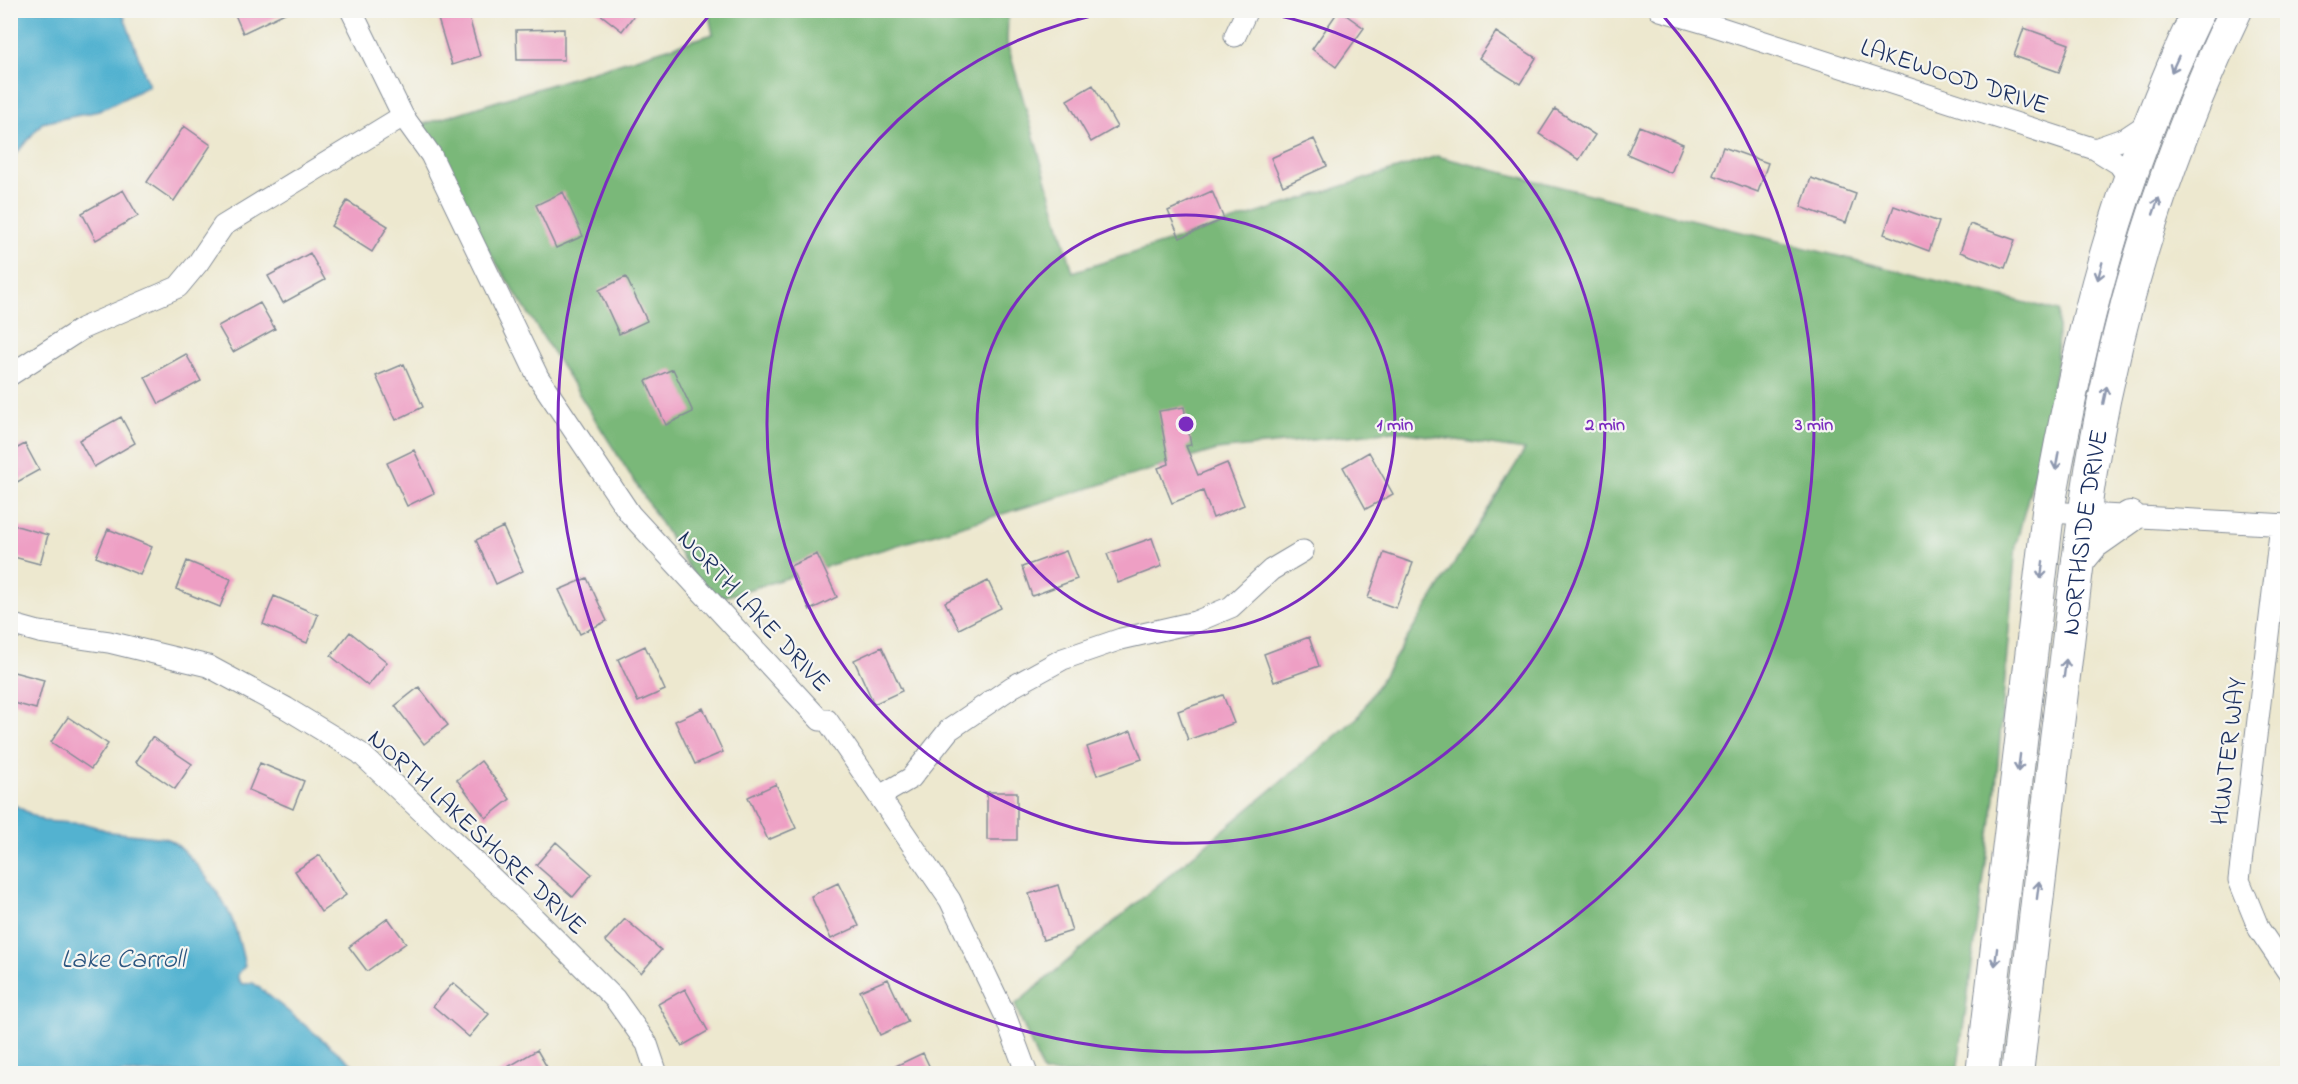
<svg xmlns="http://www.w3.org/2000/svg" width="2298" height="1084" font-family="'Indie Flower',sans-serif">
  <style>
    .forest { fill: #7ab879; stroke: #4a746c; stroke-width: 1.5 }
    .water { fill: #52b2d0; stroke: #367097; stroke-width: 1.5 }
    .building { fill: #ee9fc4 }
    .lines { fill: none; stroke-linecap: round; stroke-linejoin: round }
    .minor-casing { stroke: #848c96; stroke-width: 23 }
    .highway-casing { stroke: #848c96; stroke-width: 34 }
    .minor { stroke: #fff; stroke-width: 21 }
    .highway { stroke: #fff; stroke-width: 32 }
    .oneway { stroke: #8d97ae }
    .ring { fill: none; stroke: #7b2cbf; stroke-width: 3 }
    .labels { text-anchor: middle; stroke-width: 4.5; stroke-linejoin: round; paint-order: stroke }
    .street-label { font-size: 26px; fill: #1b2f5e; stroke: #f6f6f2 }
    .water-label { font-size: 27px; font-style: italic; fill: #2c5680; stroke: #f6f6f2 }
    .centre { fill: #7b2cbf; stroke: #f6f6f2; stroke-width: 3 }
    .ring-label { font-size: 18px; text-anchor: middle; font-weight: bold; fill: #7b2cbf; stroke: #f6f6f2; stroke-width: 4.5; stroke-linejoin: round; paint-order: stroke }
  </style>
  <rect width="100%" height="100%" fill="#f6f6f2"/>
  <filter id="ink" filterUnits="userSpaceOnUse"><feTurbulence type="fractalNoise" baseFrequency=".0167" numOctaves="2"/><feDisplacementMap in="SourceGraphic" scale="12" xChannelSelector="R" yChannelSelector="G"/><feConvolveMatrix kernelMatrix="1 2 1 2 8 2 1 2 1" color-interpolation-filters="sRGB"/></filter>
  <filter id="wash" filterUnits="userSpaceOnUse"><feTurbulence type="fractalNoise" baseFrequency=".008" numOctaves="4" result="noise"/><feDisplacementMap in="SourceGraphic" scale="24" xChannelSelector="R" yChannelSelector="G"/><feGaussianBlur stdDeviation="1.35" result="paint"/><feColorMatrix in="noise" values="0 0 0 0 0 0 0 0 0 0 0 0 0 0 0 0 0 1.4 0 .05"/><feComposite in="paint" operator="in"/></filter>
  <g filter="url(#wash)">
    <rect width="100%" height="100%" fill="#ede8cf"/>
    <path class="forest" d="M708 11H1008L1007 43 1073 272 1437 156 2059 311 2056 371 2035 471 2016 544 1995 798 1957 1073 1275 1074 1270 1068 1261 1074 1043 1073 1015 1005 1358 717 1525 450 1394 431 1217 450 710 601 411 128 713 34Z"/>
    <path class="water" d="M11 10 122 11 149 86 99 111 42 123 11 160Z
      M11 803 43 821 87 824 111 832 166 838C189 849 226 900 234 925 239 939 242 953 245 966L238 974V979L242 984 253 983 256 985 363 1073H11Z"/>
    <g id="blocks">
      <path class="building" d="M233 10H291L243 33Z
        M467 10 480 56 452 65 438 19Z
        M595 10H638L622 31Z
        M1339 10 1364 28 1336 67 1312 49Z
        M2024 28 2069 44 2059 72 2014 56Z
        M564 29V60H517L516 30Z
        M1496 32 1536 58 1520 84 1479 58Z
        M1093 85 1117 127 1091 142 1067 100Z
        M1555 109 1595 135 1579 160 1539 134Z
        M184 126 211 145 174 201 147 182Z
        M1639 126 1683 144 1671 173 1627 154Z
        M1314 139 1327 166 1283 186 1271 158Z
        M1723 147 1768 163 1758 192 1713 175Z
        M1811 178 1856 194 1846 223 1801 207Z
        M123 190 138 216 96 240 82 213Z
        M1212 191 1224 219 1180 238 1168 211Z
        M563 192 583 236 556 248 536 205Z
        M347 201 388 226 372 252 331 226Z
        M1894 206 1939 222 1929 251 1884 234Z
        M1970 224 2015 240 2005 268 1960 252Z
        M310 253 325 280 283 303 268 276Z
        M626 277 647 321 619 334 599 290Z
        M260 303 275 329 233 352 218 326Z
        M186 354 201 381 159 404 145 377Z
        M404 364 423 407 396 420 376 376Z
        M673 369 693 412 666 425 646 381Z
        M1184 407 1191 445 1186 446 1198 475 1227 463 1244 505 1213 518 1203 491 1172 503 1158 468 1169 464 1159 411Z
        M121 417 135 443 94 467 79 440Z
        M25 444 39 470 10 486V452Z
        M414 450 434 493 407 506 387 463Z
        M1369 452 1393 494 1366 509 1343 467Z
        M10 524 48 535 40 564 10 556Z
        M503 527 523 571 496 584 476 540Z
        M108 529 152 547 140 575 96 557Z
        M1152 538 1162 566 1118 583 1107 554Z
        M1066 551 1077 579 1032 596 1022 567Z
        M1384 553 1413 563 1396 608 1368 598Z
        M817 554 837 597 810 610 790 566Z
        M187 561 231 579 220 607 176 589Z
        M587 578 607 621 580 634 559 590Z
        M988 581 1001 608 959 629 945 602Z
        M274 596 318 615 307 643 263 624Z
        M350 632 387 662 368 686 331 656Z
        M1309 637 1319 666 1274 682 1264 654Z
        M645 646 665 690 638 702 618 659Z
        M882 647 902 691 874 704 854 660Z
        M10 671 44 680 36 709 10 702Z
        M419 687 448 725 424 744 395 706Z
        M1223 695 1234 723 1188 740 1178 711Z
        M703 708 723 752 695 764 675 721Z
        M68 717 108 744 91 769 51 742Z
        M1131 731 1142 759 1097 775 1087 747Z
        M152 737 192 764 175 789 136 762Z
        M481 761 510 799 486 818 457 780Z
        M260 763 304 781 293 809 249 790Z
        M776 784 796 828 768 840 748 797Z
        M987 792H1017V840H987Z
        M556 842 592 874 573 897 536 865Z
        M320 855 346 895 321 912 295 871Z
        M838 883 859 926 831 939 811 896Z
        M1058 885 1072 931 1043 940 1029 894Z
        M388 918 406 943 367 971 349 947Z
        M625 919 661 950 641 973 605 941Z
        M888 979 908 1022 880 1035 860 991Z
        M453 983 489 1014 469 1037 433 1006Z
        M685 989 708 1031 682 1046 658 1004Z
        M537 1050 551 1074H496Z
        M923 1053 933 1074H879Z"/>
    </g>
  </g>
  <g filter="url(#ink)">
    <use href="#blocks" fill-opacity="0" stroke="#848c96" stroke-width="1.5"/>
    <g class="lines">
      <g class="minor-casing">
        <path id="minor" d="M351 10 403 116 431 155 538 377 630 514 820 720H827L950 900 1005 1015 1027 1074
          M1660 10 1712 25 2095 149 2119 164 2129 179
          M1235 36 1247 10
          M2095 149 2126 138 2150 122
          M10 375 83 328 178 287 198 263 223 226 403 116
          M2048 512 2288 525
          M2281 525 2239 880 2259 929 2288 972
          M10 624 39 632 109 642 208 666 286 708 360 753 525 909 615 999 647 1044 657 1074
          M880 796 911 778 949 730 1012 687 1063 659 1121 639 1195 622 1231 607 1271 570 1303 551"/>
      </g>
      <g class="highway-casing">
        <g id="highway">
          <path d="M2078 561 2093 543 2130 517"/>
          <path d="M1982 1074 2048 512C2079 335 2120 173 2199 10"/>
          <path id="s1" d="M2017 1074C2032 946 2046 819 2062 692 2072 612 2080 532 2094 453 2121 299 2168 151 2236 10"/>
        </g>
      </g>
      <use href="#minor" class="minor"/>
      <use href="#highway" class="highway"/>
    </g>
    <defs><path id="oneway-shaft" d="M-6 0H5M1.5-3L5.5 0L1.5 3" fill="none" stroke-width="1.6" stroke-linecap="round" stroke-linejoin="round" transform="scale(1.5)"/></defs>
    <g class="oneway">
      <use href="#oneway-shaft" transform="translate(2175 64) rotate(114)"/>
      <use href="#oneway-shaft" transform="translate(2156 206) rotate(-71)"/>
      <use href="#oneway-shaft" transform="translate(2100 271) rotate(105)"/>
      <use href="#oneway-shaft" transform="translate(2105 395) rotate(-78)"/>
      <use href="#oneway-shaft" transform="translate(2057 461) rotate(100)"/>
      <use href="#oneway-shaft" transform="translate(2042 570) rotate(97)"/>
      <use href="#oneway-shaft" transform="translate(2065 668) rotate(-83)"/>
      <use href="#oneway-shaft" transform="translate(2019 763) rotate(97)"/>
      <use href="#oneway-shaft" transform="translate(2038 890) rotate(-83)"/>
      <use href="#oneway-shaft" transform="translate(1996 957) rotate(97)"/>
    </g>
  </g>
  <g class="ring">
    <circle cx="1186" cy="424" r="209"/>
    <path d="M1255 11A419 419 0 1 1 1117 11"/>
    <path d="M1660 12A628 628 0 1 1 712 12"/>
  </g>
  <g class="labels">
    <g class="street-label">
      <text transform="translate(1955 75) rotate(18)" y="9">LAKEWOOD DRIVE</text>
      <text dy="9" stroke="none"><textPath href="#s1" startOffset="546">NORTHSIDE DRIVE</textPath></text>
      <text transform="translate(755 610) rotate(47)" y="9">NORTH LAKE DRIVE</text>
      <text transform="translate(2227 751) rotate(-83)" y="9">HUNTER WAY</text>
      <text transform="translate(478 831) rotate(43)" y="9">NORTH LAKESHORE DRIVE</text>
    </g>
    <g class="water-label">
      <text x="123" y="967">Lake Carroll</text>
    </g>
  </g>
  <circle cx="1186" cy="424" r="9" class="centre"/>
  <g class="ring-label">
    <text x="1395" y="430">1 min</text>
    <text x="1605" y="430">2 min</text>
    <text x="1814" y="430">3 min</text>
  </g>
  <rect width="2298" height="1084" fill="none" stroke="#f6f6f2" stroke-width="36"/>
</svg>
